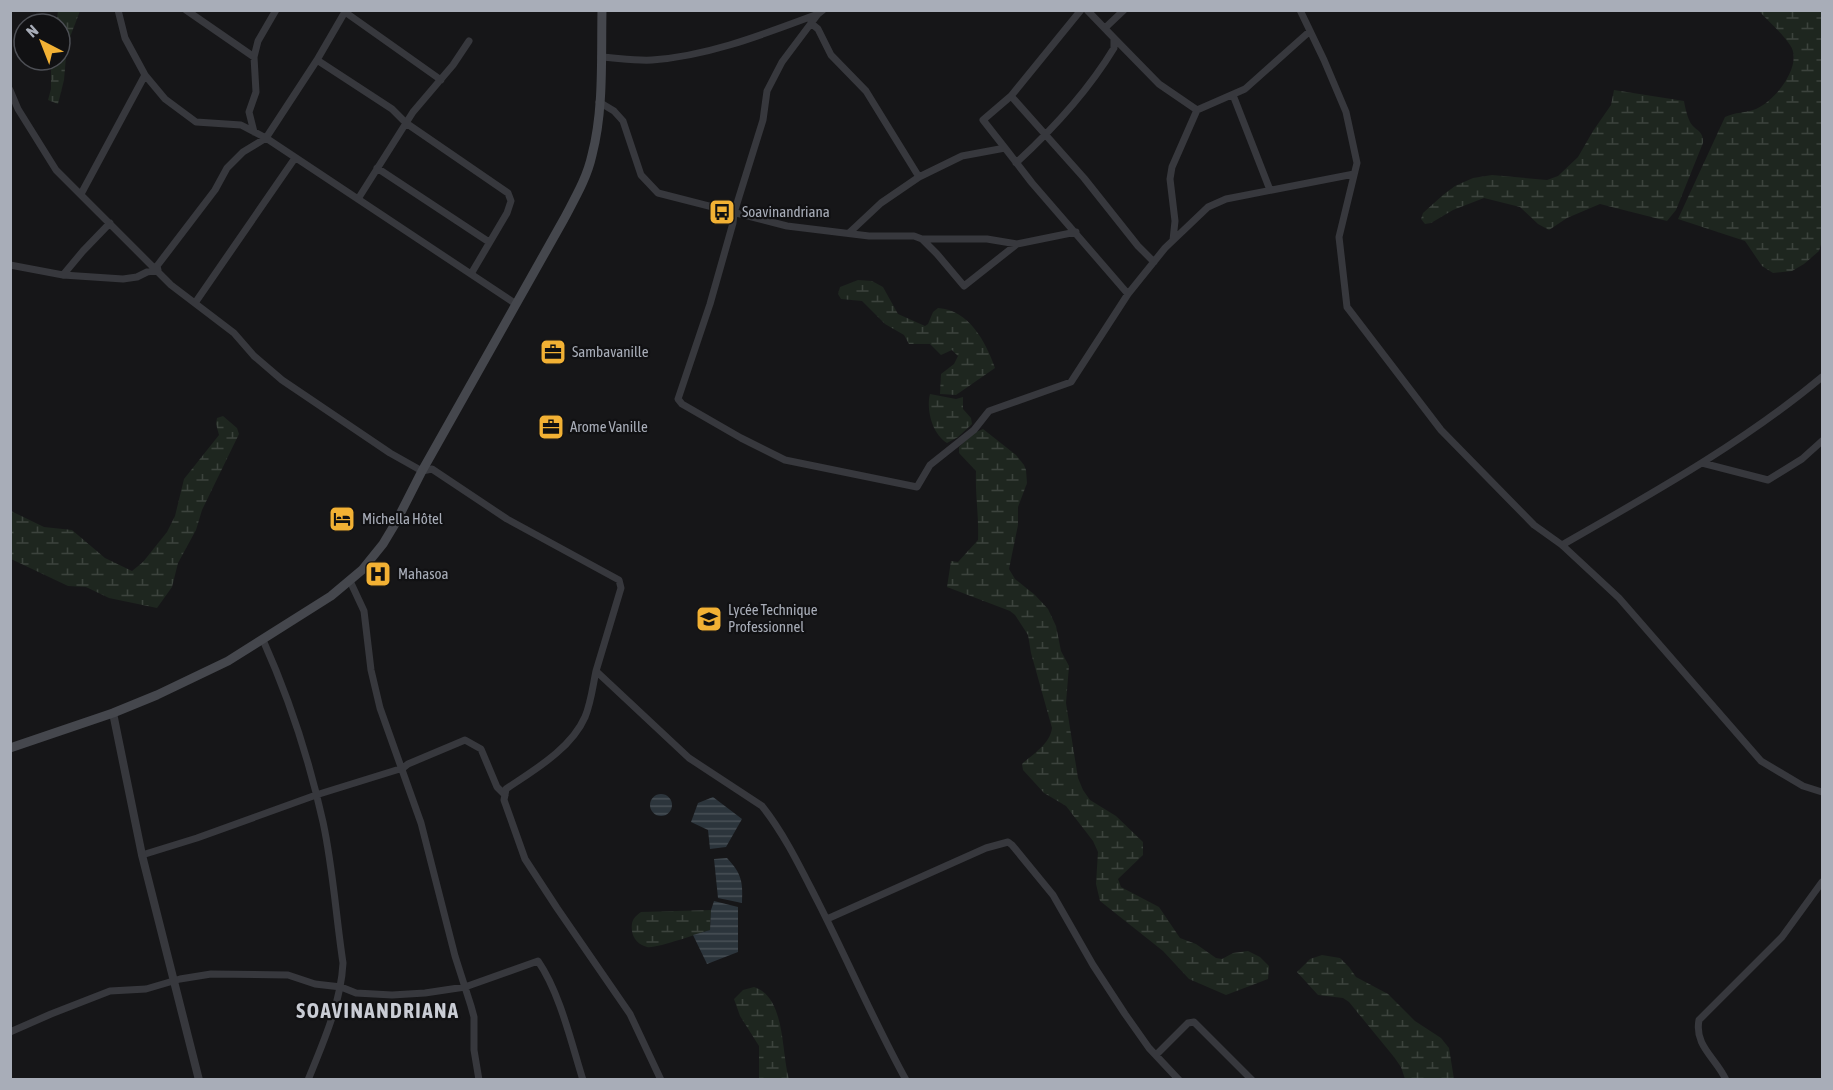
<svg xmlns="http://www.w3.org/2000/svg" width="1833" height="1090" font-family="'Asap Condensed',sans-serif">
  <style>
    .wetland { fill: url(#wetland-marsh) }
    .water { fill: url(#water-rules) }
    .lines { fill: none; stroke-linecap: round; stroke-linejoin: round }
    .minor { stroke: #37383d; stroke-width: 7 }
    .tertiary { stroke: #37383d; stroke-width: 8 }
    .secondary { stroke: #45474d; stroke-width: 9 }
    .labels { text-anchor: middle; stroke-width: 4.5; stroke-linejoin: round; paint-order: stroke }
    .poi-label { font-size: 15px; fill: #a8adb8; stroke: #111113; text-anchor: start }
    .district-label { font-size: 21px; font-weight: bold; letter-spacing: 1.5px; fill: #c9ccd4; stroke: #111113 }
  </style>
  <defs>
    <pattern id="wetland-marsh" width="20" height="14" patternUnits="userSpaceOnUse" patternTransform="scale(1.5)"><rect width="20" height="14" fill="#1e261f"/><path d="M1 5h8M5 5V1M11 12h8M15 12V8" fill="none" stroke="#3c433d"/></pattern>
    <pattern id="water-rules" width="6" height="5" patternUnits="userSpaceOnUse" patternTransform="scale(1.5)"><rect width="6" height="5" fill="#2c353c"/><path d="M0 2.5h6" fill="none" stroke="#485056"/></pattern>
  </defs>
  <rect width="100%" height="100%" fill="#161618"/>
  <path class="wetland" d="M58 11H80L67 45 64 80 58 104 48 100 51 89V60H60V24H56Z
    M1759 11H1822V241L1819 251 1804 264 1792 271 1773 273 1762 266 1745 241 1678 219 1725 117C1735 112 1746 113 1756 109 1775 101 1804 65 1790 45 1782 33 1769 22 1759 11Z
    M1614 90 1684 101C1685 107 1687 116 1690 122 1695 131 1704 130 1703 143L1676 210 1667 221 1600 204 1567 218 1549 230 1538 224 1520 207 1484 198 1453 210 1431 223 1425 224 1421 219 1423 213 1443 195 1455 186 1473 178 1492 175 1547 180 1558 176 1578 157 1593 131 1611 105Z
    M858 280 872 281 883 287 898 314 925 326 928 324 933 312 938 308C969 310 986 342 995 368L956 395 940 394 941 374 954 364 958 356 952 350 941 355 930 344H909L904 335 885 324 862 301 841 299 838 294 840 287Z
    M930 394 956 399 963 397V409L971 418 972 424 958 437 947 443C932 434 926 409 930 394Z
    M223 416 237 428 239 434 202 510 196 530 178 563 172 587 157 608 109 598 86 587 68 586 11 559V511L44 527 72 530 105 558 132 571 143 562 167 532 175 516 184 479 219 435 216 424 217 418Z
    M983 429 1016 455 1024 465 1026 470 1027 483 1018 507V525L1009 569 1015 579 1035 595 1048 609 1056 626 1061 651 1069 666 1066 703 1078 778 1083 790 1090 800 1116 816 1143 842V855L1118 879 1121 887 1159 907 1180 938 1196 944 1216 958 1222 959 1233 953 1248 951 1260 957 1269 966 1268 979 1226 995 1189 979 1163 951 1100 901 1096 884 1098 852 1093 841 1066 806 1044 793 1023 770 1022 764C1033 754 1050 744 1052 728L1031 653 1028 635 1015 615 1010 611 947 587 951 561 958 562 978 540C979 516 975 494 976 471L959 453V447L972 434Z
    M711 910 710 930C699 933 656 949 647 947 639 945 633 939 632 931 631 921 633 918 641 912Z
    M1322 955 1340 958 1349 967 1356 977 1388 994 1415 1021 1441 1038 1449 1048 1454 1079H1405L1401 1067 1394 1057 1349 1002 1343 998 1318 995 1297 972 1310 959Z
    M754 987C786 997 781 1053 789 1079H759V1046L740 1016 734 999 743 990Z"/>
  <path class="water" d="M650 805a11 11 0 1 1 22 0a11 11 0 1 1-22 0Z
    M713 797 742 819 726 847 710 849 708 830 691 822 698 803Z
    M727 858C742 874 743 882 742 903L718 898 714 859Z
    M714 901 738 907V952L707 964 693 935 710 930 711 910Z"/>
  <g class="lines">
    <path class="minor" d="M118 10 125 38 145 75 165 99 196 122 241 125 266 138 516 304
      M186 10 254 57
      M1300 10 1324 60 1346 112 1357 163 1339 237 1347 307 1441 430 1534 525 1562 545 1619 598 1761 761 1803 786 1822 792
      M345 12 441 80
      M818 14 782 62 767 91 763 120 734 213 733 223 710 304 678 399 682 404 741 438 785 460 917 487 930 465 974 430 989 411 1071 382 1128 294 1165 248 1208 207 1226 199 1354 174
      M812 24 818 29 831 55 866 91 919 177
      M1105 28 1124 10
      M1114 38 1159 84 1197 110
      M601 57C618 58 636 61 652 60 709 56 764 34 818 14L823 10
      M317 60 392 109 406 123 508 193 511 201 507 213 471 274
      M10 90 18 109 56 170 171 285 234 333 254 356 282 380 390 453 422 471 432 469 507 519 619 580 621 588 596 671 689 758 762 806C785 835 801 869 818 902 848 961 874 1022 906 1080
      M1233 95 1270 190
      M1011 96 1084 178 1138 246 1154 262
      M599 102 614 111 623 121 641 175 658 193 787 226 869 236H914L922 239 937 254 964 286 1017 244 1076 232
      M254 132 249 112 256 92 254 57 258 41 276 10
      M1005 148 983 120 1011 96 1081 10
      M1016 163C1053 129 1088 91 1114 48V38L1087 10
      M377 168 489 242
      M81 194 145 75
      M358 199 413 112 453 65 469 41
      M849 233 881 203 919 177 962 156 1005 148 1032 183 1128 294
      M922 239H987L1017 244
      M1173 240 1175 221 1170 179 1172 167 1197 110 1245 89 1310 31
      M10 265 63 275 123 279 137 277 147 272 158 270 157 266 215 190 227 168 243 152 266 138 317 60 346 10
      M63 275 83 251 110 223
      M195 303 295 158
      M1702 463 1768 480 1802 459 1822 441
      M1562 545C1651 494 1743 443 1822 377
      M350 581 364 611 371 670 380 708 421 823 455 956 471 1006 474 1017V1050L479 1080
      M263 640C289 698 309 759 323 822 333 868 336 917 343 963 341 1003 323 1043 308 1080
      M596 671C593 685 591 703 585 717 571 749 534 770 506 789L504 800 525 859 557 908 630 1014 661 1080
      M142 855 197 838 316 795 403 768 408 764 465 740 481 749 497 787 505 795
      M827 919 986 848 1008 842 1012 845 1053 895 1093 965 1125 1014 1149 1048 1179 1080
      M10 1032 51 1014 110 991 146 989 180 979 211 974 288 975 315 984 341 987 356 993 392 995 425 993 465 987 538 961C560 993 571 1042 583 1080
      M1156 1055 1188 1023 1194 1022 1252 1080
      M1726 1080C1716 1058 1694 1046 1699 1020L1782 937 1822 882"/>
    <path class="tertiary" d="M113 713 142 855 199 1080"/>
    <path class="secondary" d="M10 748 113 713 157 695 228 661 331 596 362 570 383 544 395 524 422 471 564 219C575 198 587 178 592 155 604 109 601 58 602 10"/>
  </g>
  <defs>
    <g id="bus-square" transform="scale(1.35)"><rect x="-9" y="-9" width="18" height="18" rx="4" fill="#f2b134" stroke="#111113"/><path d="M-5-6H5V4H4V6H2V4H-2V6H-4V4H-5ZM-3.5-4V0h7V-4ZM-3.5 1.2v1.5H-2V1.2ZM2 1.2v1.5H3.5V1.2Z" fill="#111"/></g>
    <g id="office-square" transform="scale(1.35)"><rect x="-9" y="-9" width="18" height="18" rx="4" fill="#f2b134" stroke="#111113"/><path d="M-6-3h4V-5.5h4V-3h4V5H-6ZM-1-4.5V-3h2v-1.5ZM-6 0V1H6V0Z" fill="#111"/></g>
    <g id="hotel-square" transform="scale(1.35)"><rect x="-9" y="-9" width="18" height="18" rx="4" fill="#f2b134" stroke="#111113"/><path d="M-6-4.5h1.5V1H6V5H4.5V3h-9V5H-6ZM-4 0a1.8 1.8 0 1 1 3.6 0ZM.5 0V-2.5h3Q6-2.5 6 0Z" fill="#111"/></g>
    <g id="hospital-square" transform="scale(1.35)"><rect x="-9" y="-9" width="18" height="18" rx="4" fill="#f2b134" stroke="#111113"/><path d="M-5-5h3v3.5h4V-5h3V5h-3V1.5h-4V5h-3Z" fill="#111"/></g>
    <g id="school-square" transform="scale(1.35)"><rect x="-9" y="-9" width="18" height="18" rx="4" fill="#f2b134" stroke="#111113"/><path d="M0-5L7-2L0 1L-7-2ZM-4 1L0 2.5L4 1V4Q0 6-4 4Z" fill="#111"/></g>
  </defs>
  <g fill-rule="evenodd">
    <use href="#bus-square" x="722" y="212"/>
    <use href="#office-square" x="553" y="352"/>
    <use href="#office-square" x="551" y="427"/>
    <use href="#hotel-square" x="342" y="519"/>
    <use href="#hospital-square" x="378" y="574"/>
    <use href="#school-square" x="709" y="619"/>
  </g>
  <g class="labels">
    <g class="poi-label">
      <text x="742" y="217">Soavinandriana</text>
      <text x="572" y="357">Sambavanille</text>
      <text x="570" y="432">Arome Vanille</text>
      <text x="362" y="524">Michella Hôtel</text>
      <text x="398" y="579">Mahasoa</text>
      <text x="728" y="615">Lycée Technique<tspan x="728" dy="17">Professionnel</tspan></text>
    </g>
    <g class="district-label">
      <text x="378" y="1018">SOAVINANDRIANA</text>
    </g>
  </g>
  <rect width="1833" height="1090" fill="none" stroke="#a8adb8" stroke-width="24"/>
  <g transform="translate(42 42) rotate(318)"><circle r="28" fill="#111113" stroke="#4d4f55" stroke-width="1.5"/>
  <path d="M0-4.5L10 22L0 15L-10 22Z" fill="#f2b134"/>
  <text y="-9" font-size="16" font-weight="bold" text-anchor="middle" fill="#a8adb8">N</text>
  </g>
</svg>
